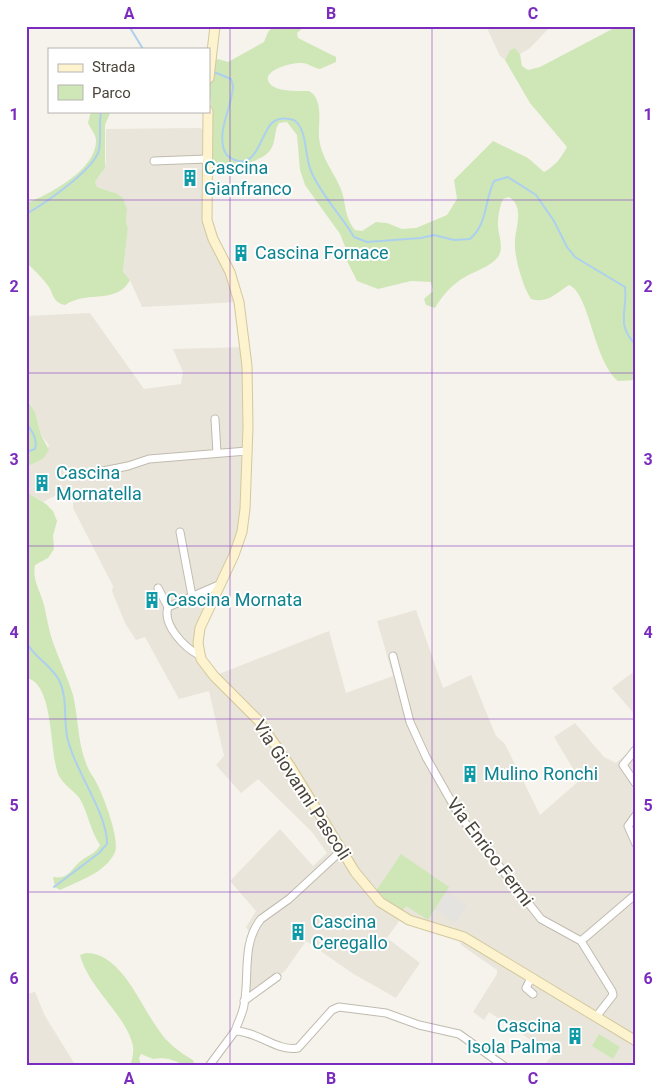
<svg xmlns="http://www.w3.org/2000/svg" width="662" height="1092" font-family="Roboto,sans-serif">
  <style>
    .residential { fill: #e9e5da }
    .green { fill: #cfe7b7 }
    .parking { fill: #e4e3e0 }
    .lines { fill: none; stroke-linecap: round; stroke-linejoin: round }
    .stream { stroke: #acd0ee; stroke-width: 2 }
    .street-casing { stroke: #c1bbaf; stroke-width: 9 }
    .secondary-casing { stroke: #d3c89d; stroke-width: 11 }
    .street { stroke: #fff; stroke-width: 7 }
    .secondary { stroke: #fdf4cf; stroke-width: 9 }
    .grid { fill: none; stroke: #7b2cbf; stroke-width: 1; stroke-opacity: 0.55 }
    .labels { text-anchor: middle; stroke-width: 4; stroke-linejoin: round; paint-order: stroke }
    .culture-label { font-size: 18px; fill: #0d838f; stroke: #fff; text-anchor: start }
    .street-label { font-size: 18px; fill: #4a443a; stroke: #fff }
    .neatline { fill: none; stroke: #7b2cbf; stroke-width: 2 }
    .grid-label { font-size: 16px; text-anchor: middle; font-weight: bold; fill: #7b2cbf }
  </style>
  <rect width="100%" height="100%" fill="#f5f3ec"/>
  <path class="residential" d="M486 26H551L530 48 520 54 515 48 510 50 505 60 500 56Z
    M200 128 208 133 206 206 239 302 142 307 130 280 123 273 128 228 126 222 127 209 123 198 118 194 97 187 95 182 102 173 106 162V129Z
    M90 313 144 389 181 384 183 372 173 349 245 347 243 526 198 643 214 676 329 631 346 693 393 676 377 621 416 610 443 688 471 675 496 736 505 744 540 815 580 780 554 737 575 723 604 757 616 763 636 746V1066H543L553 1055 489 1012 484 1020 473 1012 497 974V970L461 945 459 936 402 917 387 938 420 963 396 998 352 973 306 941 285 971 248 997 251 934 246 927 256 911 230 881 280 829 313 866 327 853 312 832 258 779 241 793 216 765 224 756 209 691 179 699 145 637 136 640 125 623 112 591 113 586 73 508V503L77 502V490H66L43 502 28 493 26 495V467L43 459 49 445 41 435 35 412 26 396V316Z
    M636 670V716L612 688Z
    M35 992 45 1016 76 1066H26V994Z"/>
  <path class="green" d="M274 26H305L297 33 298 38 336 57V62L320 69C313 68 308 62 299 63 292 63 257 71 271 85 279 92 298 91 309 91 324 99 318 124 319 138 321 157 333 171 340 187 347 203 343 215 355 230L362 231 376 222 387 223 402 229 416 228 447 215 457 199 454 180 493 141 528 158 544 172C555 166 561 158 567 147L530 103 505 60 510 50 515 48 520 54 522 66 528 70 540 67 618 26H636V380L618 381C593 360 590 294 569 285 556 293 548 304 531 299 523 287 515 260 515 245 514 229 526 208 509 197L503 199C500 206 498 215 498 222 497 233 505 247 498 257 490 267 475 271 465 277 451 285 443 295 435 308L426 305 424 299 433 291 431 282 411 281 378 289 357 281 346 259V249L340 234 305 185 300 170 297 135 287 122 279 123C274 131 276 141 271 149 262 164 223 171 210 160L211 101 209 93V64L218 59 228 62 264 42 268 32Z
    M91 111H111L105 125V168L95 182 97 187 118 194 123 198 127 209 126 222 128 228 123 272 130 280C117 305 87 290 65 305 53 302 54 296 49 287 46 282 32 267 26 263V203C49 195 97 169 96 140 96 135 90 128 88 123Z
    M26 398 35 412 41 435 49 450 43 459 26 467Z
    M28 493 46 504 53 511 57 521 53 536 54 549 48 558 35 565C32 580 40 590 44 605 47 618 49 632 54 645 60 662 68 678 73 695 79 720 77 741 87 766 89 772 94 777 96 782 103 794 120 839 115 852 106 873 78 881 60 890L55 887 53 877C69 880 71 868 82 860 89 855 96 853 100 845 90 830 88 813 80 799 74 791 64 785 59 776 49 756 55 682 26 678Z
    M401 854 449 887 428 920 406 906 402 912 376 891Z
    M86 953C120 952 140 1004 158 1029 167 1043 179 1052 193 1060L195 1066H183C176 1059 162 1057 153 1059L141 1054 139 1058 141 1066H130C132 1060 134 1053 133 1046 127 1016 89 989 80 955Z
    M599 1034 620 1047 613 1059 592 1046Z"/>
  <path class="parking" d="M447 892 467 906 456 923 436 909Z"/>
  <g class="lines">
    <path class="stream" d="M129 26 143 49
      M214 72 231 79 233 86C232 106 219 127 223 146 224 153 229 158 235 160 257 169 261 133 272 123 278 117 287 118 294 120 308 130 304 155 311 171 321 195 341 215 354 237L367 242 421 238 434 235 454 240 470 239C488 223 484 202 494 181L508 177 536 195 554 221 567 247 575 257 625 287C628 311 615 324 636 345
      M26 214C44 204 94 170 99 150 101 138 99 124 101 111
      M26 423C32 431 38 439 35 449L26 452
      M26 642C34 657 51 665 59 680 69 700 62 724 69 744 77 773 108 816 107 844L99 853 54 887"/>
    <g class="street-casing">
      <path id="street" d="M154 161 207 159
        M215 419 217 453
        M88 474 128 466 149 459 247 451
        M180 532 192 596
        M158 588 168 607
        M199 655C185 648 162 625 168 607L221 584
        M393 656 410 722 426 757 459 815 541 919 581 941 612 991 613 995 596 1017
        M636 749 623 765 636 784
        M636 815 628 826 636 844
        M581 941 636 894
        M531 978 526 988 533 994
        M244 1001 277 977
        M235 1031C257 1031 277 1052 298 1048L332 1010 339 1007 386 1013 419 1025 459 1034 504 1066
        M235 1031C238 1022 243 1013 244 1005 250 976 241 944 261 919L289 899 342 850
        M209 1066 235 1031"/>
    </g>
    <g class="secondary-casing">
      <path id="secondary" d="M209 78 215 26
        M208 111 207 220 213 239 230 272 239 302 247 366 248 427 245 509 242 532 234 555 200 628 198 643 201 659 214 676 258 720 290 766 355 872 380 902 409 920 464 937 636 1041"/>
    </g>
    <use href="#street" class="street"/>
    <use href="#secondary" class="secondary"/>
  </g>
  <path class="grid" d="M230 26V1066M432 26V1066M26 200H636M26 373H636M26 546H636M26 719H636M26 892H636"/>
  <defs>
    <g id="building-bare" transform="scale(1.35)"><path d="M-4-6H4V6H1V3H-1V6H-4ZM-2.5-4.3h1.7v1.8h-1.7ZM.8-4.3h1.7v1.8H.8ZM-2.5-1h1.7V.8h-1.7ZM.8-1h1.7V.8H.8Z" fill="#0f9aa8" stroke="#fff" stroke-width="2.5" paint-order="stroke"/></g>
  </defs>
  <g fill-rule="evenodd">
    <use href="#building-bare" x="190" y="178"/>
    <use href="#building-bare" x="241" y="253"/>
    <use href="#building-bare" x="42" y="483"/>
    <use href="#building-bare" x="152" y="600"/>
    <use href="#building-bare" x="470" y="774"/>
    <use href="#building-bare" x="298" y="932"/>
    <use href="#building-bare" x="575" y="1036"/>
  </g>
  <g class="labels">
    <g class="culture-label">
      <text x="204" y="174">Cascina<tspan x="204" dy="21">Gianfranco</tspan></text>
      <text x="255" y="259">Cascina Fornace</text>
      <text x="56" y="479">Cascina<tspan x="56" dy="21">Mornatella</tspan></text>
      <text x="166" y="606">Cascina Mornata</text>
      <text x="484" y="780">Mulino Ronchi</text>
      <text x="312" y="928">Cascina<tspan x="312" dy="21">Ceregallo</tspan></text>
      <text x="561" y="1032" text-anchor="end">Cascina<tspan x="561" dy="21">Isola Palma</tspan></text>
    </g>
    <g class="street-label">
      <text transform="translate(302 790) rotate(57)" y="6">Via Giovanni Pascoli</text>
      <text transform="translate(490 852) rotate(53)" y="6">Via Enrico Fermi</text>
    </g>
  </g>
  <rect width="662" height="1092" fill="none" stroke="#ffffff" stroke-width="55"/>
  <rect x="48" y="48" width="162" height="65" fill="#ffffff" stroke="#b7b4b0"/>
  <rect x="58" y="64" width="25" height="8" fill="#fdf4cf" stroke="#b7b4b0"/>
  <text x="92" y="72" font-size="15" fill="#4a443a">Strada</text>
  <rect x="58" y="85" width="25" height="15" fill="#cfe7b7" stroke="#b7b4b0"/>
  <text x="92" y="98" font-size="15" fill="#4a443a">Parco</text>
  <rect x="28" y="28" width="606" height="1036" class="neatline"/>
  <g class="grid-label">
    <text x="129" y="19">A</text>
    <text x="331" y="19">B</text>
    <text x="533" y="19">C</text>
    <text x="14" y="120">1</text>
    <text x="648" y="120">1</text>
    <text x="14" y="292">2</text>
    <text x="648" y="292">2</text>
    <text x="14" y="465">3</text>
    <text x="648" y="465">3</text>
    <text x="14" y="638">4</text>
    <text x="648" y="638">4</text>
    <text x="14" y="811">5</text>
    <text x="648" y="811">5</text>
    <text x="14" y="984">6</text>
    <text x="648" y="984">6</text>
    <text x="129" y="1084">A</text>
    <text x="331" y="1084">B</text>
    <text x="533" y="1084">C</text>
  </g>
</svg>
